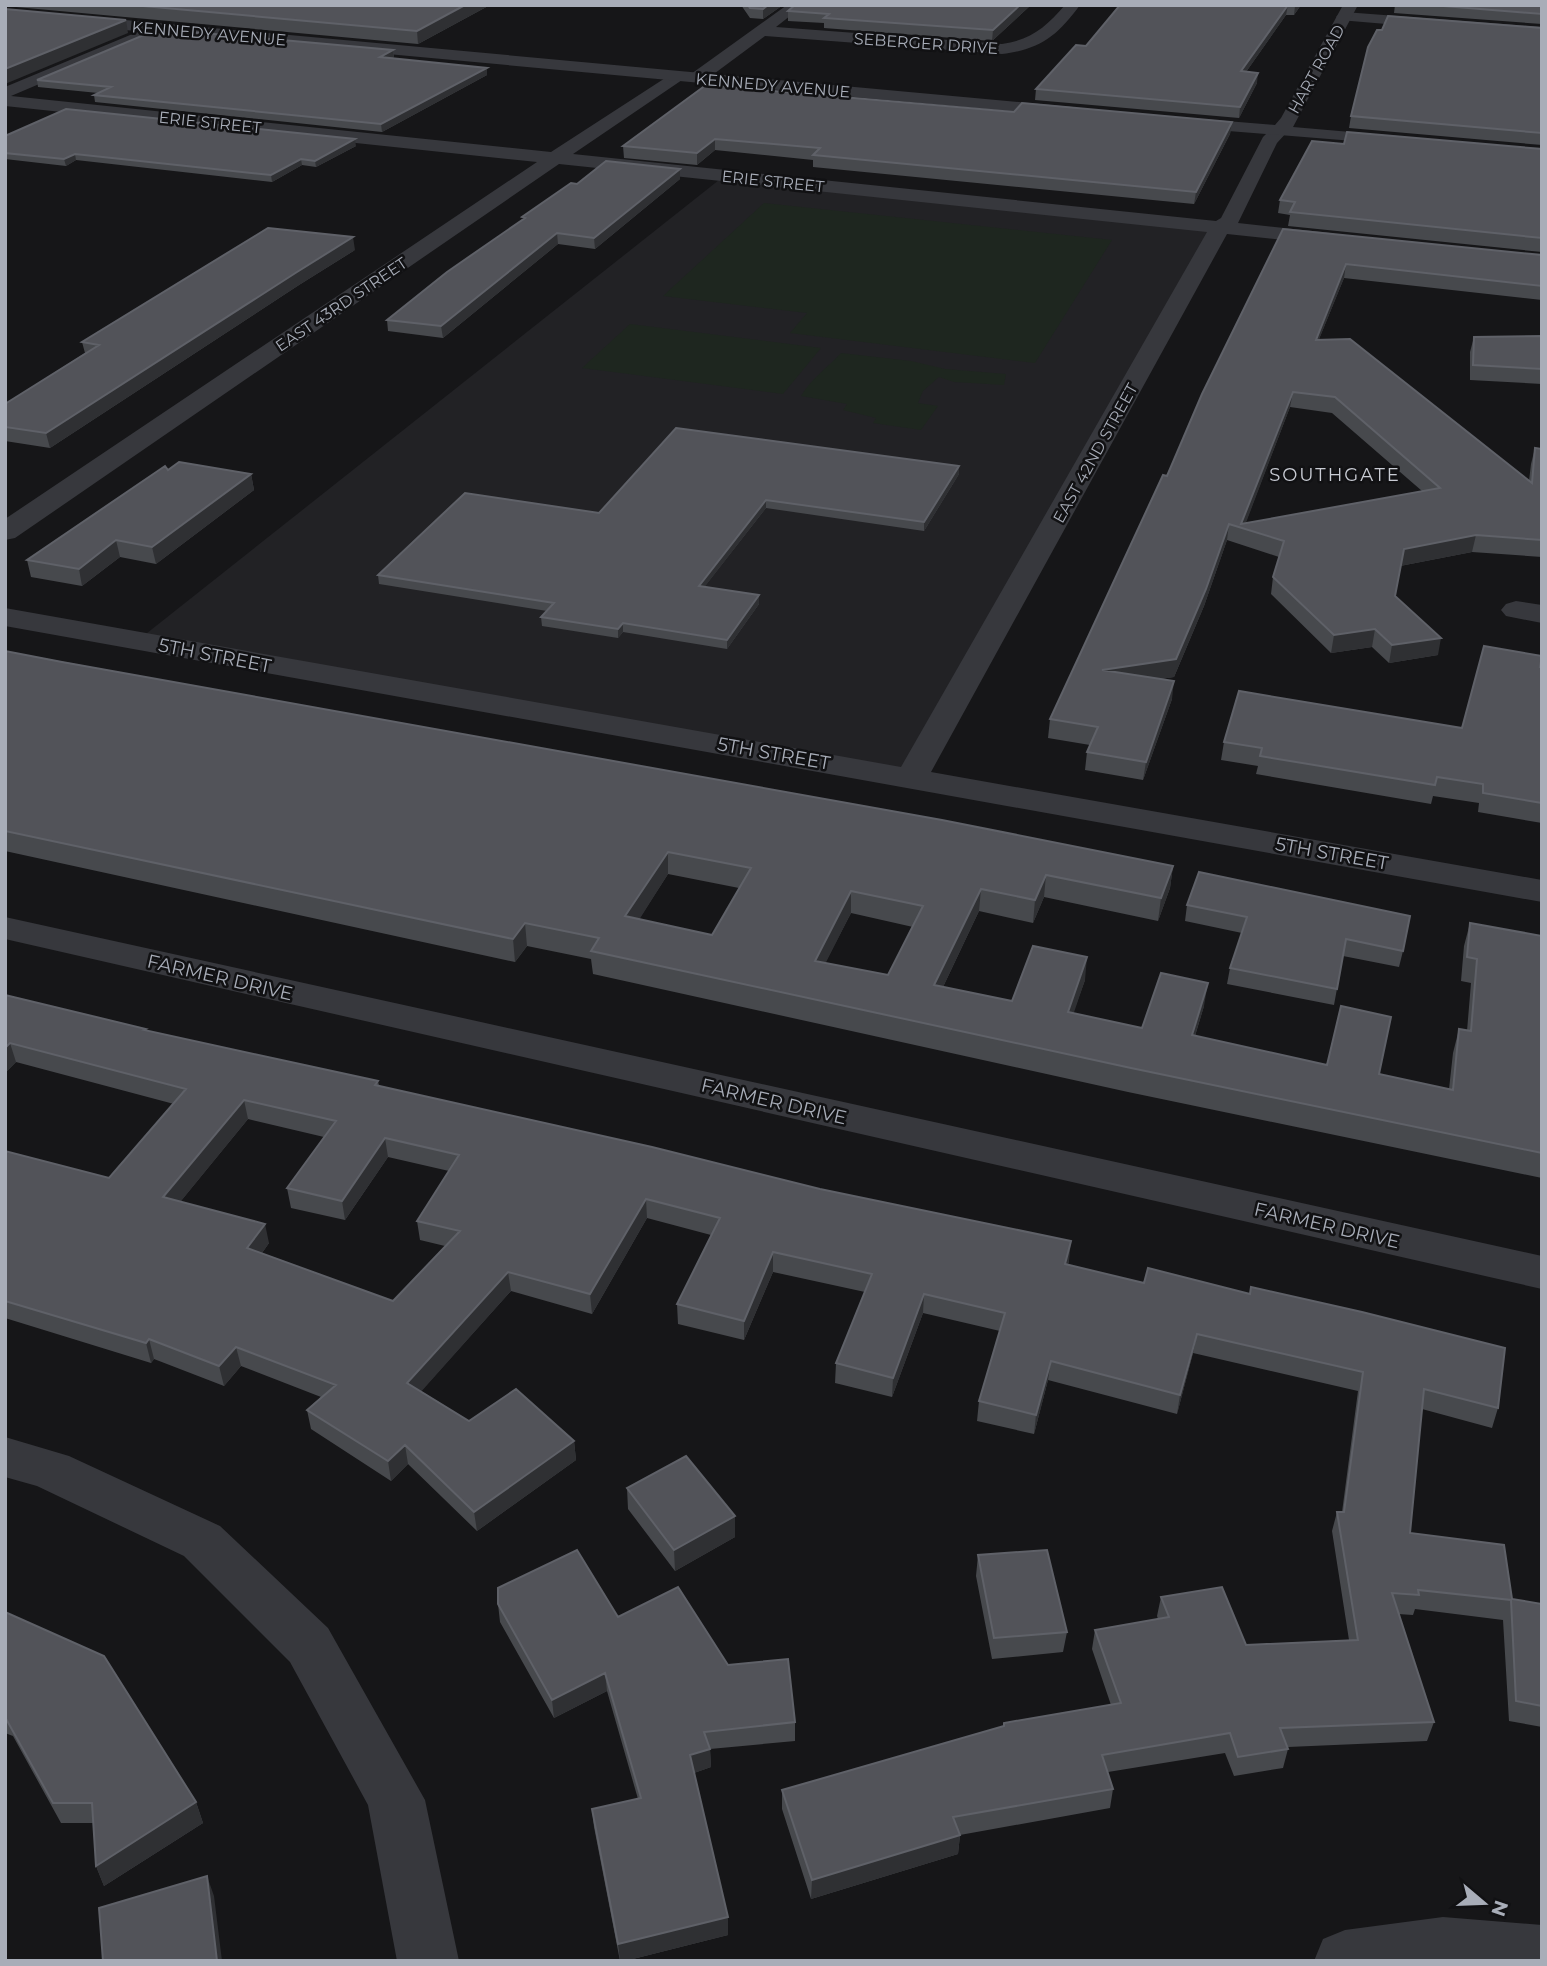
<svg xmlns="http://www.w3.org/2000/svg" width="1547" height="1966" font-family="Montserrat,sans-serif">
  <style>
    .built { fill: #222225 }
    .green { fill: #1e261f }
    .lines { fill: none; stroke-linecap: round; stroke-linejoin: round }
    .minor { fill: #37383d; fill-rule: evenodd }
    .tertiary { fill: #37383d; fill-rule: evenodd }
    .wall { fill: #47494d; fill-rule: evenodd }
    .shaded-wall { fill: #2f3033 }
    .building { fill: #525359; stroke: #5f6168; stroke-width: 2; fill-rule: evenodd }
    .labels { text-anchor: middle; stroke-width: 5; stroke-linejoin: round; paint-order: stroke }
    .far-street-label { font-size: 16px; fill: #a8adb8; stroke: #111113 }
    .far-neighbourhood-label { font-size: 18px; letter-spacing: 2px; fill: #c9ccd4; stroke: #111113 }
    .street-label { font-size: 19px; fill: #a8adb8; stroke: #111113 }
  </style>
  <rect width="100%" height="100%" fill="#161618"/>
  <path class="built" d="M724 176 1220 228 912 777 137 641Z"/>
  <path class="green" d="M764 203 1112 240 1035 363 790 333 807 313 663 296Z
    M630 324 821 348 783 394 582 368Z
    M841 353 911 361 945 369 1006 374 1004 385 954 382 939 377 923 391 918 403 938 406 921 430 873 423 876 418 843 410 847 404 801 396C810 380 828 367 841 353Z"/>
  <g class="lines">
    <path class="minor" d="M787 5H804L776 27 1002 44C1031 40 1046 27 1065 5H1080C1057 36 1041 49 1002 54L765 36 703 82H691L689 78 691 74Z
      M1344 12 1542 27V37L1339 20 1336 17 1339 14Z
      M159 23 167 28 164 31 11 96 551 152 676 71 684 76 682 80 573 154 1216 221 1221 218 1263 137 1273 127H1285L1288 131 1277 143 1238 223 1331 233 1338 235 1341 239 1338 243 1331 245 1227 234 931 772 1542 880V902L5 626V608L901 767 1207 232 559 164 15 538 5 540V519L537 162 5 106V87Z
      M1516 601 1542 605V623L1506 616 1501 610 1506 604Z
      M5 917 1542 1256V1289L5 939Z
      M5 1437 69 1456 220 1526 328 1628 425 1800 459 1961H397L368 1805 290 1662 184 1556 37 1486 5 1477Z
      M1443 1917 1542 1925V1961H1314L1323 1939 1345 1930Z"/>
    <path class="tertiary" d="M1343 5H1358L1293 127 1397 136 1403 137 1406 141 1403 145 1178 127 1169 122 1178 117 1275 125 1281 118Z
      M5 9 1073 107 1082 112 1073 117 5 19Z"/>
  </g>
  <path class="wall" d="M5 5H490L418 44 5 6Z
    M741 5H783L763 19 750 18Z
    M795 5H1031L992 41 824 28V23L788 21V11Z
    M1120 5H1301L1294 15H1286L1246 72 1257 83 1239 118 1035 100 1036 89 1086 46Z
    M1395 5H1542V24L1394 13Z
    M1542 28V145L1349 128 1351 116Z
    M393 50 394 57 391 59 487 75 382 132 95 102 94 95 98 93 38 87 37 80Z
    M1014 112 1232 122 1230 134 1194 204 813 167V160L715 150 697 165 624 158 623 146Z
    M5 136 356 146 316 167 302 165 272 182 76 160 66 166 5 159Z
    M1344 144 1542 149V252L1288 226 1290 215 1278 213 1280 200Z
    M680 179 595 249 558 244 443 338 388 331 387 320 523 219 522 217 577 184Z
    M1283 229 1542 255V300L1344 278 1319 339 1529 481 1531 464 1535 448 1542 449V557L1472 552 1400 566 1395 596 1438 655 1389 663 1372 647 1331 653 1271 594 1273 577 1279 557 1227 540 1204 606 1174 677 1159 679 1172 699 1143 780 1085 770 1087 752 1090 745 1048 738 1050 719 1167 476ZM1290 407 1332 413 1422 491 1245 524Z
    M355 250 299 285 50 448 5 441V404L85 353 82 342Z
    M1542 336V384L1470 380V352L1474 337Z
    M168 470 251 474 254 490 156 564 120 557 82 586 31 577 27 560Z
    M959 474 924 531 766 508 705 586 759 604 727 649 623 632 618 638 542 626 541 617 547 611 379 584 378 575 599 513Z
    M5 651 1173 866 1170 888 1158 921 1044 897 1033 923 979 911 943 987 1012 1001 1085 980 1073 1013 1142 1028 1204 1006 1195 1036 1327 1065 1379 1074 1449 1089 1453 1053 1459 1029 1467 1031 1471 983 1461 981 1464 946 1470 923 1542 936V1178L1128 1092 593 974 591 959 527 946 515 962 5 851ZM668 874 739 888 712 935 639 919ZM851 913 913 927 888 975 825 963Z
    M1540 667H1542V823L1478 812 1479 803 1433 796 1431 804 1256 774 1258 766 1221 760 1224 742 1462 728Z
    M1199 872 1403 951 1399 967 1343 956 1334 1005 1227 984 1230 968 1242 933 1185 921 1187 905Z
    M5 995 146 1029V1031L378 1081 379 1086 1069 1261 1068 1264 1498 1408 1492 1428 1422 1409 1410 1533 1512 1599 1542 1604V1727L1509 1721 1503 1620 1415 1609 1413 1615 1398 1614 1434 1722 1427 1741 1288 1747V1749L1283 1768 1234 1776 1225 1753 1108 1772 1113 1789 1110 1808 960 1835 958 1854 811 1899 782 1809V1790L1003 1726 1004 1723 1111 1705 1092 1649 1095 1630 1158 1619 1157 1616 1161 1597 1246 1645 1349 1640 1332 1531 1337 1512H1342L1358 1391 1193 1353 1177 1414 1048 1380 1034 1434 977 1421 979 1401 1000 1331 923 1313 892 1397 835 1383 836 1363 865 1292 773 1272 744 1340 678 1324 677 1304 711 1235 647 1218 592 1314 511 1291 421 1391 469 1421 574 1441 576 1460 477 1531 408 1464 391 1481 311 1429 307 1410 321 1397 241 1366 224 1386 154 1359 151 1363 5 1318V1151L109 1178 174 1104 16 1062 5 1073ZM248 1119 324 1137 287 1188 291 1208 345 1220 388 1157 449 1171 417 1221 420 1240 445 1246 393 1301 262 1253 269 1243 180 1202Z
    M627 1488 735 1537 675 1571 628 1509Z
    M978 1555 1067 1632 1063 1652 992 1659 976 1576Z
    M498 1604 618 1617 728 1665 795 1722V1741L710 1749 711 1767 694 1773 728 1935 625 1961H620L594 1827 592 1809 638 1799 607 1691 554 1718 500 1622Z
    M5 1612 196 1802 203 1823 104 1886 96 1866 93 1823H61L13 1736 5 1733Z"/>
  <path class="shaded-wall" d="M465 5H490L418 44 417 31Z
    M768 5H783L763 19V9Z
    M1020 5H1031L992 41 993 30Z
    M1288 5 1286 15 1239 82 1241 71Z
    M1295 5H1301L1294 15 1295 6Z
    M126 20 128 33 5 84V69Z
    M393 50 394 57 381 64 380 57Z
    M487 68V75L382 132 381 124Z
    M1258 73 1257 83 1239 118 1240 107Z
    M1232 122 1230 134 1194 204 1196 192Z
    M355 139 356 146 316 167 315 161Z
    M715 139V150L697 165V153Z
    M75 154 76 160 66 166 64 159Z
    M301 159 302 165 272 182 271 175Z
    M680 169V179L595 249 594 238Z
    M557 233 558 244 443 338 441 326Z
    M353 237 355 250 299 285 50 448 46 433 297 272Z
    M1346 264 1344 278 1313 354 1316 340Z
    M1293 392 1290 407 1244 528 1241 524Z
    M959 466V474L924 531V522Z
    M251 474 254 490 156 564 152 547Z
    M766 500V508L699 594V586Z
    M1229 524 1227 540 1204 606 1174 677 1100 688 1102 670Z
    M1476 535 1472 552 1400 566 1404 549Z
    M116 540 120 557 82 586 79 569Z
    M759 595V604L727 649V640Z
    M623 623V632L618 638V629Z
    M1375 629 1372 647 1331 653 1334 635Z
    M1441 638 1438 655 1389 663 1392 645Z
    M1174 681 1172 699 1143 780 1146 762Z
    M668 852V874L627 939 625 916Z
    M1173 866 1170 888 1158 921 1161 898Z
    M1046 875 1044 897 1033 923 1035 900Z
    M981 889 979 911 933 1008 934 985Z
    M851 891V913L815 984V961Z
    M525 923 527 946 515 962 513 939Z
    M1087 957 1085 980 1066 1036 1068 1012Z
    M1208 983 1204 1006 1188 1058 1192 1035Z
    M10 1043 16 1062 5 1073V1048Z
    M244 1100 248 1119 168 1217 163 1197Z
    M385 1138 388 1157 345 1220 342 1201Z
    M646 1199 647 1218 592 1314 590 1294Z
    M265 1224 269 1243 252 1267 247 1248Z
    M1071 1241 1069 1261 1062 1283 1065 1264Z
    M773 1252V1272L744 1340V1321Z
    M508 1272 511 1291 411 1403 407 1383Z
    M924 1294 923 1313 892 1397 893 1378Z
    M1197 1334 1193 1353 1177 1414 1180 1395Z
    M149 1339 154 1359 151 1363 146 1343Z
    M236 1347 241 1366 224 1386 219 1366Z
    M1051 1361 1048 1380 1034 1434 1036 1415Z
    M574 1441 576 1460 477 1531 474 1512Z
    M405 1445 408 1464 391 1481 388 1461Z
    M735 1516V1537L675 1571 674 1550Z
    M605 1673 607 1691 554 1718 552 1700Z
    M710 1749 711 1767 691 1774 690 1755Z
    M196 1802 203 1823 104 1886 96 1866Z
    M960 1835 958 1854 811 1899 812 1880Z
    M207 1876 214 1896 222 1961H217Z
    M728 1917V1935L625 1961H620L618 1944Z"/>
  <path class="building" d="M132 5H465L417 31Z
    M748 5H768L763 9 750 8Z
    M795 5H1020L993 30 824 18 829 14 788 11Z
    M1120 5H1288L1241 71 1258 73 1240 107 1036 89 1076 45 1086 46Z
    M1431 5H1542V14Z
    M5 9 126 20 5 69Z
    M1388 16 1542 28V133L1351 116 1368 47 1377 30H1382Z
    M158 29 393 50 380 57 487 68 381 124 94 95 111 87 37 80Z
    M706 85 1014 112 1022 103 1232 122 1196 192 813 155 820 148 715 139 697 153 623 146Z
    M66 109 355 139 315 161 301 159 271 175 75 154 64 159 5 153V136Z
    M1347 132 1542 149V238L1290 212 1295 202 1280 200 1312 141 1344 144Z
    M606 161 680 169 594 238 557 233 441 326 387 320 447 272 525 218 522 217 571 183 577 184Z
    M268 228 353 237 297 272 46 433 5 427V404L99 345 82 342Z
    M1283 229 1542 255V286L1346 264 1316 340 1350 339 1532 483 1535 448 1542 449V540L1476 535 1404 549 1395 596 1441 638 1392 645 1375 629 1334 635 1273 577 1284 541 1229 524 1206 589 1176 659 1102 670 1174 681 1146 762 1087 752 1098 727 1050 719 1163 475 1167 476 1202 394ZM1293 392 1335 397 1440 488 1241 524Z
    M1542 336V369L1473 365 1474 337Z
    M676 428 959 466 924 522 766 500 699 586 759 595 727 640 623 623 618 629 541 617 554 603 378 575 465 493 599 513Z
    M179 462 251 474 152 547 116 540 79 569 27 560 165 466 168 470Z
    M1484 646 1542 656 1540 667H1542V803L1483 793V784L1437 777 1435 785 1260 756 1262 748 1224 742 1239 691 1462 728Z
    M5 651 62 662 942 820 1173 866 1161 898 1046 875 1035 900 981 889 934 985 1012 1001 1033 946 1087 957 1068 1012 1142 1028 1161 973 1208 983 1192 1035 1327 1065 1341 1006 1391 1017 1379 1074 1453 1090 1459 1029 1471 1031 1477 959 1467 957 1470 923 1542 936V1153L1131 1068 591 951 599 938 525 923 513 939 5 831ZM668 852 751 868 712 935 625 916ZM851 891 923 906 888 975 815 961Z
    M1199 872 1410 916 1403 951 1346 939 1337 989 1230 968 1247 917 1187 905Z
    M5 995 146 1029 144 1030 378 1081 375 1085 652 1147 820 1189 1071 1241 1065 1264 1144 1283 1148 1268 1250 1294 1251 1287 1362 1312 1505 1348 1498 1408 1424 1389 1410 1533 1504 1545 1512 1599 1542 1604V1706L1516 1701 1511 1600 1418 1590 1419 1595 1392 1593 1434 1722 1280 1728 1288 1749 1238 1757 1230 1733 1102 1755 1113 1789 953 1817 960 1835 812 1880 782 1790 1004 1726V1723L1121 1703 1095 1630 1169 1617 1161 1597 1222 1587 1246 1645 1358 1640 1337 1512H1344L1363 1372 1197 1334 1180 1395 1051 1361 1036 1415 979 1401 1005 1313 924 1294 893 1378 836 1363 872 1274 773 1252 744 1321 677 1304 720 1218 646 1199 590 1294 508 1272 407 1383 469 1421 516 1389 574 1441 474 1512 405 1445 388 1461 307 1410 336 1385 236 1347 219 1366 149 1339 146 1343 5 1301V1151L109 1178 186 1089 10 1043 5 1048ZM244 1100 336 1121 287 1188 342 1201 385 1138 459 1155 417 1221 460 1231 393 1301 247 1248 265 1224 163 1197Z
    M686 1456 735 1516 674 1550 627 1488Z
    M577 1550 618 1617 678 1587 728 1665 788 1659 795 1722 704 1732 710 1749 690 1755 728 1917 618 1944 592 1809 641 1798 605 1673 552 1700 498 1604V1588Z
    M1047 1550 1067 1632 994 1638 978 1555Z
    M5 1612 104 1656 196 1802 96 1866 92 1803H53L5 1717Z
    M207 1876 217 1961H103L99 1908Z"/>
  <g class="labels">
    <g class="far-street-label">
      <text transform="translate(209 33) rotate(5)" y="6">KENNEDY AVENUE</text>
      <text transform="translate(926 43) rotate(4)" y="6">SEBERGER DRIVE</text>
      <text transform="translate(1316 69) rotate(-61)" y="6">HART ROAD</text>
      <text transform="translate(773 85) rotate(5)" y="6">KENNEDY AVENUE</text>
      <text transform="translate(210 122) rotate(6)" y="6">ERIE STREET</text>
      <text transform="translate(773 181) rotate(6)" y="6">ERIE STREET</text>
      <text transform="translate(341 304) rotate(-34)" y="6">EAST 43RD STREET</text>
      <text transform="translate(1095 453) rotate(-61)" y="6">EAST 42ND STREET</text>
    </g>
    <g class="far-neighbourhood-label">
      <text x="1335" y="481">SOUTHGATE</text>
    </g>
    <g class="street-label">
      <text transform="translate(215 655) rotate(11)" y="7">5TH STREET</text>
      <text transform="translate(774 753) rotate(10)" y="7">5TH STREET</text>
      <text transform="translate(1332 853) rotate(10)" y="7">5TH STREET</text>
      <text transform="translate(220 977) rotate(13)" y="7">FARMER DRIVE</text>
      <text transform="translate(774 1101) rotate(13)" y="7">FARMER DRIVE</text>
      <text transform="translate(1327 1225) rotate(13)" y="7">FARMER DRIVE</text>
    </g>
  </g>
  <rect width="1547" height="1966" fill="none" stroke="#a8adb8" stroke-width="14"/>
  <g transform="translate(1484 1903) rotate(109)" stroke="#111113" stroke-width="5" paint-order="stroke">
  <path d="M0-5L12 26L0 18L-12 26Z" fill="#a8adb8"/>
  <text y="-10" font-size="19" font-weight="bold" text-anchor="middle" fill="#a8adb8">N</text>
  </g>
</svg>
